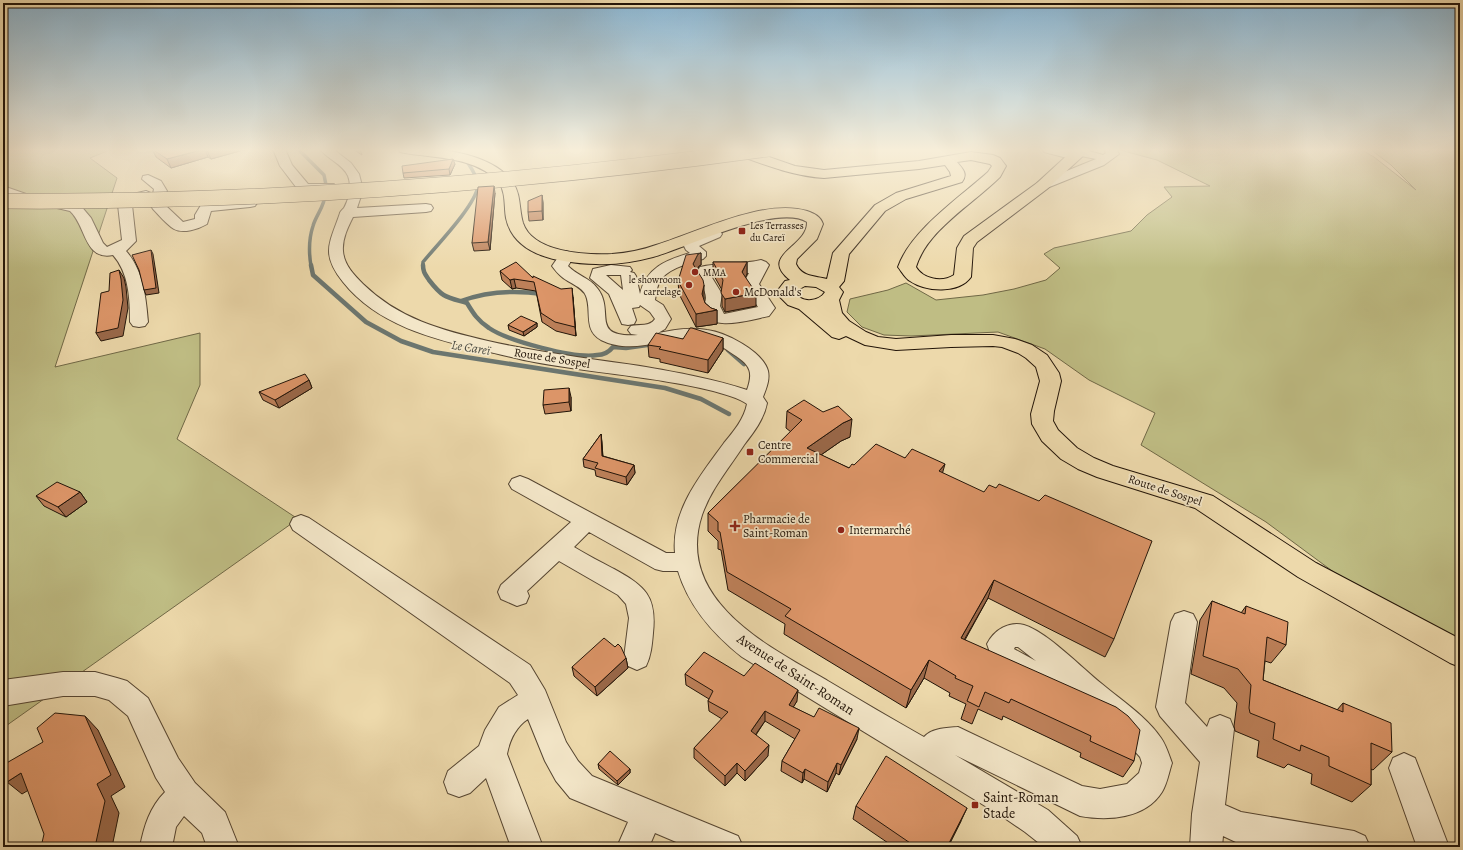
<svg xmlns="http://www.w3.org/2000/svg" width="1463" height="850" font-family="Alegreya,serif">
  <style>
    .green { fill: #bfbd84; stroke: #706846 }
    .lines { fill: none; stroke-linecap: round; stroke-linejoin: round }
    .stream-far1 { stroke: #6c766f; stroke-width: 3.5 }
    .stream { stroke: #6c766f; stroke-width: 4.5 }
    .minor-casing { stroke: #554531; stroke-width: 2 }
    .major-casing { stroke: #221408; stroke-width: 2 }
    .highway-casing { stroke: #221408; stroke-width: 2 }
    .minor { fill: #f3e6c8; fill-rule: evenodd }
    .major { fill: #edd9ab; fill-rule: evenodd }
    .highway { fill: #edd9ab; fill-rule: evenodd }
    .highway-bridge-casing { stroke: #221408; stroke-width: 16; stroke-linecap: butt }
    .highway-bridge { stroke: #edd9ab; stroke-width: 15 }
    .wall { fill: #bd8059; stroke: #221408 }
    .shaded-wall { fill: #9a6849; stroke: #221408 }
    .building { fill: #dc9568; stroke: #221408 }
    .poi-dot { fill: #8f2418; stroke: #f3e6c8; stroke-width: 1.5 }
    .labels { text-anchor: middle; stroke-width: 3.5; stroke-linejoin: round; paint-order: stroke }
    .far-poi-label { font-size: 10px; fill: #221408; stroke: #f3e6c8; text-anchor: start }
    .poi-label { font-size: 12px; fill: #221408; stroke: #f3e6c8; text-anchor: start }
    .street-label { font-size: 12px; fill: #221408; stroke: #f3e6c8 }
    .water-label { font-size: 13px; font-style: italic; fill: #4d4d44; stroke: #f3e6c8 }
    .near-street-label { font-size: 14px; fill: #221408; stroke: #f3e6c8 }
    .near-poi-label { font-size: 14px; fill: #221408; stroke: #f3e6c8; text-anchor: start }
  </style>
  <rect width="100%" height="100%" fill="#edd9ab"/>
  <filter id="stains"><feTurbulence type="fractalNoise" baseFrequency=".005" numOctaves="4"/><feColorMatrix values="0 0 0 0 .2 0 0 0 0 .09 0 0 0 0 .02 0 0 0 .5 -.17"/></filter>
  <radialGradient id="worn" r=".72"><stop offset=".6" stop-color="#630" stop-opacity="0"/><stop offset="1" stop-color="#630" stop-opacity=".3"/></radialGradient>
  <path class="green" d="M3 149H112L90 158 117 178 55 367 200 333V385L177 439 298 519 3 728Z
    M1123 149H1360L1374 157 1416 190 1391 165 1370 149H1460V643L1339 576 1266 522 1141 445 1155 413 1089 380 1045 349 998 332 911 336 884 335 862 327 847 312 850 299 888 290 906 283 936 300 983 295 1014 289 1046 280 1060 268 1044 254 1054 248 1131 231 1147 215 1172 197 1164 187 1210 186 1157 160 1120 150Z"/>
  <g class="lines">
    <path class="stream-far1" d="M298 149 324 175 326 185
      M311 266C309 254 309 238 313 226 316 215 325 206 325 194
      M423 266V262C437 245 475 206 478 186 478 179 472 169 468 163"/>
    <path class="stream" d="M311 265 313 275 366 322 401 341 433 352 665 388 701 399 729 414
      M423 265C423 272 425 274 429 280 443 298 446 297 467 303 473 313 478 321 489 328 508 341 575 359 597 355 604 355 609 352 613 347L626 348 654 344
      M461 301C488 291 515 290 543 294
      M728 350 744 364"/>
    <g class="minor-casing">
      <path id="minor" d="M273 149H285L292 165 308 184H334L336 187 334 190 329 191H299L280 166Z
        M320 149H333L351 163 359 174 363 190 357 208 426 204 431 205 433 208 431 211 426 212 353 217C348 227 342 239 343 251 344 265 354 275 363 284 399 319 441 330 488 341 540 353 593 359 646 367 680 373 714 379 747 390 753 373 751 366 736 356 728 351 717 342 707 340 672 333 635 357 601 340 583 330 592 311 586 296 583 287 569 283 562 277 558 274 555 270 552 266L561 253 566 251 571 253 574 256 568 266C576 275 590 278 597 288 616 311 588 338 638 335L631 334 628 330 631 326C639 324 650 327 655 319L650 312 640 305 639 307 632 308 636 320 634 324 628 325 622 324 609 294 590 278 593 269 611 265 630 267 632 270 630 272 634 273 636 276 640 294C646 268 666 260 690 253L686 250 683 244 685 241C695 237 709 228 720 231L722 234 720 237 699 246 706 252V256L703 259C690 263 668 268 660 281 657 286 656 293 655 300L663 305 671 319 665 329 658 333C674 330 690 327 707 330 725 332 763 351 768 371 770 380 766 389 763 397L767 403C764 419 754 432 744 445 729 468 711 489 702 515 674 600 769 647 828 681 860 700 892 719 924 737 932 728 946 728 958 727L1082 786 1100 789 1127 784 1139 773 1142 763 1140 757 1118 732 1082 702 1014 676 994 664 987 644C994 630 1009 621 1024 625 1046 631 1083 669 1102 684 1122 701 1146 716 1161 738 1166 745 1169 755 1172 763 1169 772 1167 784 1162 792 1145 819 1108 821 1080 816L955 755 1048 810 1077 836 1082 847H1044L1025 832 1003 817 742 657C713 634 689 607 678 571H663L655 569 589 532 574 547C587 555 601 562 614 569 645 586 657 596 653 633 652 645 651 656 646 666L637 670 628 666 624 658 629 618 626 604 618 595 559 561 527 591 529 596 526 603 517 606 501 599 498 592 501 585 571 522 512 489 509 484 512 479 520 476 528 479 666 553H675C671 510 701 475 724 443 734 431 744 419 747 404 733 393 682 384 663 381 620 374 577 370 534 362 517 359 501 354 484 351 433 339 377 325 343 282 320 253 330 243 340 213 340 212 343 209 344 208 349 199 352 186 348 176 343 164 327 159 320 149ZM606 275H621L623 290ZM1015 647H1018L1036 661 1014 649Z
        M1042 149H1082L1103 155 1106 153 1104 149H1116L1119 154 1104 165 1042 190 1037 189 1035 186 1037 183 1096 159 1081 156 1079 159 1075 160 1044 152Z
        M148 175 161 181 167 191 164 198 165 205 183 222 195 219V215L201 205 219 201 250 199 255 200 257 203 255 206 250 207 211 211 207 224C199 229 183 234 174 229 166 224 159 215 153 209L151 206 150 198 134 202 132 205 136 241 126 251C143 270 146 297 148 322L145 326 139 327 133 326 130 322C130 299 129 273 113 255 84 261 86 225 70 211L5 196 3 195V186L26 194 80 205 91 218 103 243 107 247 122 240 118 205 124 196 146 191 153 194 154 189 142 179 143 176Z
        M761 260 766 262 769 265 759 284 775 308 769 316C753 319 705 335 704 307 704 304 706 301 706 298 706 290 699 282 695 276L700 267C721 262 741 265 761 260ZM720 272 749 273 743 284 758 307 724 314 720 306 722 294 711 276 712 273Z
        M301 515 309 518 530 665 545 690 566 742 578 761 592 776 738 836 743 847H688L655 833 649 847H617L628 822 570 798 556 781 545 761 528 719C516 727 510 739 507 754L543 847H511L486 778 470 793 459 797 448 793 444 782 448 771 479 746 485 730 499 707 518 695 510 683 293 530 290 524 293 518Z
        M1184 611 1193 614 1197 622 1185 703 1207 727 1210 719 1220 715 1230 719 1234 729 1225 805 1241 812 1354 831 1365 836 1370 847H1259L1240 844 1223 836 1222 847H1190L1192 814 1200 762 1160 716 1156 707 1171 622 1175 614Z
        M63 672H95L117 678 127 681 148 698 178 758 195 783 225 812 239 847H207L202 833 184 816 176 827 172 847H140C144 826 150 807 165 792L156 778 128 716 109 700 95 696H63L3 706V680Z
        M1404 753 1415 758 1449 847H1417L1389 768 1393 758Z"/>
    </g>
    <g class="major-casing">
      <path id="major" d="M398 149C431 146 493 152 513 183 521 194 519 210 523 223 533 253 586 255 612 254 627 253 642 250 656 245 698 232 764 198 807 211 815 214 820 216 823 224L817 239 797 259 796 264C802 277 815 276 827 279L833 253 875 205 896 193 951 176 950 172 945 165 919 169 824 178C791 176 760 163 729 152L728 149H746L795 166 824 170 919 161 971 152 993 155 1000 158 1006 166 1000 177C973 204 927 230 916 267 923 279 942 283 954 275L957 248 964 236 1037 183 1074 149H1084L1086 152 1084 155 1047 189 977 242 973 248 971 277C959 294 926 292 910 281 905 278 902 272 898 267 911 230 959 198 988 172L992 166 990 164 971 160 957 162C963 169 968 174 962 182L906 199 885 211 849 254 844 281 839 287 843 292 839 300 842 313 849 321 866 332 878 337 896 339 951 335H993L1015 339 1032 345 1047 355 1059 373 1061 381 1054 411 1053 421 1058 430 1077 448 1094 458 1113 466 1213 496 1316 563 1460 639V667L1450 663 1298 577 1195 508 1097 477 1078 469 1061 459 1042 441 1032 424 1031 414 1040 381 1036 367 1026 358 1018 353 1002 347 993 346 951 347 896 350 865 345 846 336 839 339 832 337 799 309 788 305 779 296 778 290 785 281 790 280C758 255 808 247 807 222 777 203 686 248 653 257 634 262 615 265 596 264 562 263 514 257 506 218 504 207 506 192 499 183 478 157 435 158 405 153L400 152ZM805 286 816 287 825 292C819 302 799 304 796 291Z"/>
    </g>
    <g class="highway-casing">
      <path id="highway" d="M1074 149H1091C1087 155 1081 156 1074 155L1072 152Z"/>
    </g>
    <use href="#minor" class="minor"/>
    <use href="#major" class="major"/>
    <use href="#highway" class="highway"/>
    <g class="highway-bridge-casing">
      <path id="highway-bridge" d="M3 201C259 203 515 184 768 149"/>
    </g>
    <use href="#highway-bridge" class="highway-bridge"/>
  </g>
  <path class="wall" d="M152 149H247L211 159 208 157 171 168 156 157Z
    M353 149H360L362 155Z
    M455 164 450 175 404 178 403 173Z
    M495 193 490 250 474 251 472 243Z
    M542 195 543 203V220L529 221 528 212Z
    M701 253V265L699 266 697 270 704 298V300L705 303 711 308 717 310V324L696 327 679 294 678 281Z
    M713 262H747V274L745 277 756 306 725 312 722 306V290L713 274Z
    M500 271 533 278 573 297 576 336 556 331 542 322 536 291 516 288 512 289 502 280Z
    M537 323V327L524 336 509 330 508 325Z
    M723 338V350L708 373 660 362V359L649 357 648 345 683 339Z
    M309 380 312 388 279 408 263 400 259 392Z
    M571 397V411L545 414 543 405Z
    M787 411 850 437 841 441 821 455 849 468 854 465 905 458 943 473 1114 639 1105 657 988 598 965 640 1134 761 1123 777 1080 757 1081 753 1003 716 1002 720 978 709 972 724 961 719 966 704 949 696 950 693 924 678 906 708 784 634 785 624 728 590 721 550 718 549V541L708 531V513L791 432 786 428Z
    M601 434 603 456 634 465 635 473 627 485 596 476 595 470 584 467 583 459Z
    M80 492 87 502 66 517 44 506 36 496Z
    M1212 601 1241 613 1246 606 1286 645 1271 663 1265 661 1263 680 1337 710 1343 703 1392 752 1373 770 1371 769V785L1352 802 1311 784 1312 774 1288 764 1284 768 1257 757 1259 741 1235 731 1234 726 1237 703 1224 688 1191 674 1200 620Z
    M626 658 628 668 597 696 574 676 572 667Z
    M685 674 744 676 797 701 793 707 857 739 839 775 836 773 827 792 804 779 802 783 781 771 782 761 795 739 765 721 756 735 768 756 745 781 737 773 725 786 694 758V748L722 719 709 711 708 701 709 699 686 685Z
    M598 764 630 769V773L618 785 599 769Z
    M856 806 961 821 948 847H894L853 819Z"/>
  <path class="shaded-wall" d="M205 149 208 157 171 168 167 159Z
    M215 149H247L211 159 207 151Z
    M453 159 455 164 450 175 449 169Z
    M494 186 495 193 490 250 488 242Z
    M542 195 543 203V220L542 211Z
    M151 250 153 254 159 293 146 295 144 290Z
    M701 253V265L699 266 694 277 693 264 698 254Z
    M747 262V274L742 285V272Z
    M119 270 124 278 126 287 128 308 123 336 101 341 96 333Z
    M514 279 516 288 512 289 510 280Z
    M704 285V298L702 307V294Z
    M572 288 573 297 576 336 575 327Z
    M756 293V306L725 312V299Z
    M717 310V324L696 327V314Z
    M537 323V327L524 336 523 332Z
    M723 338V350L708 373V360Z
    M309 380 312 388 279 408 275 400Z
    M569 388 571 397V411L569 402Z
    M852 419 850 437 841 441 805 466 807 448 843 423Z
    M601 434 602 442 603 464 602 456Z
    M945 464 940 482 939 471Z
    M634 465 635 473 627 485 626 477Z
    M80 492 87 502 66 517 58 507Z
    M994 580 988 598 955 656 961 638Z
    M626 658 628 668 597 696 595 687Z
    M929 660 924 678 906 708 911 690Z
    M798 690 797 701 788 716 789 705Z
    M765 711V721L751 741V731Z
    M85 716 98 730 125 787 111 796 119 813 112 847H95Z
    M859 728 857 739 839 775 841 765Z
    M769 745 768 756 745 781V771Z
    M737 763V773L725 786V776Z
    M837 763 836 773 827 792 828 782Z
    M630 769V773L618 785 617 781Z
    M805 769 804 779 802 783 803 773Z
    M21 773 37 785 22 794 7 782Z
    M967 808 961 821 948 847H947Z"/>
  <path class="building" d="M152 149H215L207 151 205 149 167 159Z
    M453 159 449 169 403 173 402 166Z
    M494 186 488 242 472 243 478 187Z
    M542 195V211L528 212V201Z
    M151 250 156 288 144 290 139 270 132 255Z
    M701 253 698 254 693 264 703 280 704 285 702 294 705 303 711 308 717 310 696 314 678 281 686 255Z
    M516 262 533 278V276L561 289 572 288 575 327 555 322 541 313 534 282 514 279 510 280 500 271Z
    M713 262H747L742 272 756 293 725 299 721 293 723 280Z
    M119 270 121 279 123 300 118 328 96 333 101 293 109 291 110 273Z
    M521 316 537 323 523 332 508 325Z
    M690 328H692L723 338 708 360 659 349 661 347 648 345 656 333 683 339Z
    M305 374 309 380 275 400 259 392Z
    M569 388V402L543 405 544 390Z
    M804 400 823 412 838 406 852 419 843 423 807 448 849 468 852 464 854 465 876 444 905 458 912 449 945 464 939 471 984 492 989 485 996 488 999 484 1039 501 1045 495 1152 541 1114 639 994 580 961 638 1116 707 1128 716 1140 730 1134 761 1090 741 1091 736 1011 699 1009 703 985 692 979 707 967 701 973 686 955 678 956 676 929 660 911 690 785 616 791 609 727 572 720 532 718 531V522L708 513 802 420 787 411Z
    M601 434 602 456 634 465 626 477 595 468 598 463 583 459Z
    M57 482 80 492 58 507 36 496Z
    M1212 601 1245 614 1246 606 1288 622 1286 645 1267 637 1263 680 1343 712V703L1391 723 1392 752 1371 743V785L1329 766V757L1301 745 1300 751 1273 739 1275 723 1250 713 1249 708 1251 685 1238 669 1203 656Z
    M604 638 615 647 618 644 621 647 626 658 595 687 572 667Z
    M704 652 744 676 755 663 798 690 789 705 814 717 819 708 859 728 841 765 837 763 828 782 805 769 803 773 782 761 800 730 765 711 751 731 769 745 745 771 737 763 725 776 694 748 728 712 708 701 713 691 685 674Z
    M55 713 85 716 111 775 97 784 105 801 95 847H41L44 834 21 773 7 782 3 772V765L43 742 37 728Z
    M610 751 630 769 617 781 598 764Z
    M886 756 967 808 947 847H916L856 806Z"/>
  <linearGradient id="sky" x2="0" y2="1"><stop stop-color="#8ab6d3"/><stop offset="0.56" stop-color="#f7eed9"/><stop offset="1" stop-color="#f7eed9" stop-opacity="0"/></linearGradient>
  <rect width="1463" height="268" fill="url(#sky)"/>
  <g class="poi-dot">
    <rect x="738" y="227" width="8" height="8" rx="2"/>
    <circle cx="695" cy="272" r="4"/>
    <circle cx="689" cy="285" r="4"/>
    <circle cx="736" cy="292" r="4"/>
    <rect x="746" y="448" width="8" height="8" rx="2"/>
    <path d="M733 520h4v4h4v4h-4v4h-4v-4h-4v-4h4z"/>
    <circle cx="841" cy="530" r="4"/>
    <rect x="971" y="801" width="8" height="8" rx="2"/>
  </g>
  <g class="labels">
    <g class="far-poi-label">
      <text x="750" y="229">Les Terrasses<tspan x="750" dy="12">du Careï</tspan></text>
      <text x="703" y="276">MMA</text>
      <text x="681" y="283" text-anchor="end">le showroom<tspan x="681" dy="12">carrelage</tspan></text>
    </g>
    <g class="poi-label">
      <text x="744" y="296">McDonald's</text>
      <text x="758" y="449">Centre<tspan x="758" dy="14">Commercial</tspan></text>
      <text x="743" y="523">Pharmacie de<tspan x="743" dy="14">Saint-Roman</tspan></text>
      <text x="849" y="534">Intermarché</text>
    </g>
    <g class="street-label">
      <text transform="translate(552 358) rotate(9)" y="4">Route de Sospel</text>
      <text transform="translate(1165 490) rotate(18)" y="4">Route de Sospel</text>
    </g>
    <g class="water-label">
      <text transform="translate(471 347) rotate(9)" y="5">Le Careï</text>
    </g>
    <g class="near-street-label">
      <text transform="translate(796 674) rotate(33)" y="5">Avenue de Saint-Roman</text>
    </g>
    <g class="near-poi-label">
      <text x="983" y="802">Saint-Roman<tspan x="983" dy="16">Stade</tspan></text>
    </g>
  </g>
  <rect width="1463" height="850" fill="none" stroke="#edd9ab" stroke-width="16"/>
  <rect x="4" y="4" width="1455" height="842" fill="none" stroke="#221408" stroke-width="2"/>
  <rect x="8" y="8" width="1447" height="834" fill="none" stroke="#221408"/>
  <rect width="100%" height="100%" filter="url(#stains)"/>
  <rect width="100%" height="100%" fill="url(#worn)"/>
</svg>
